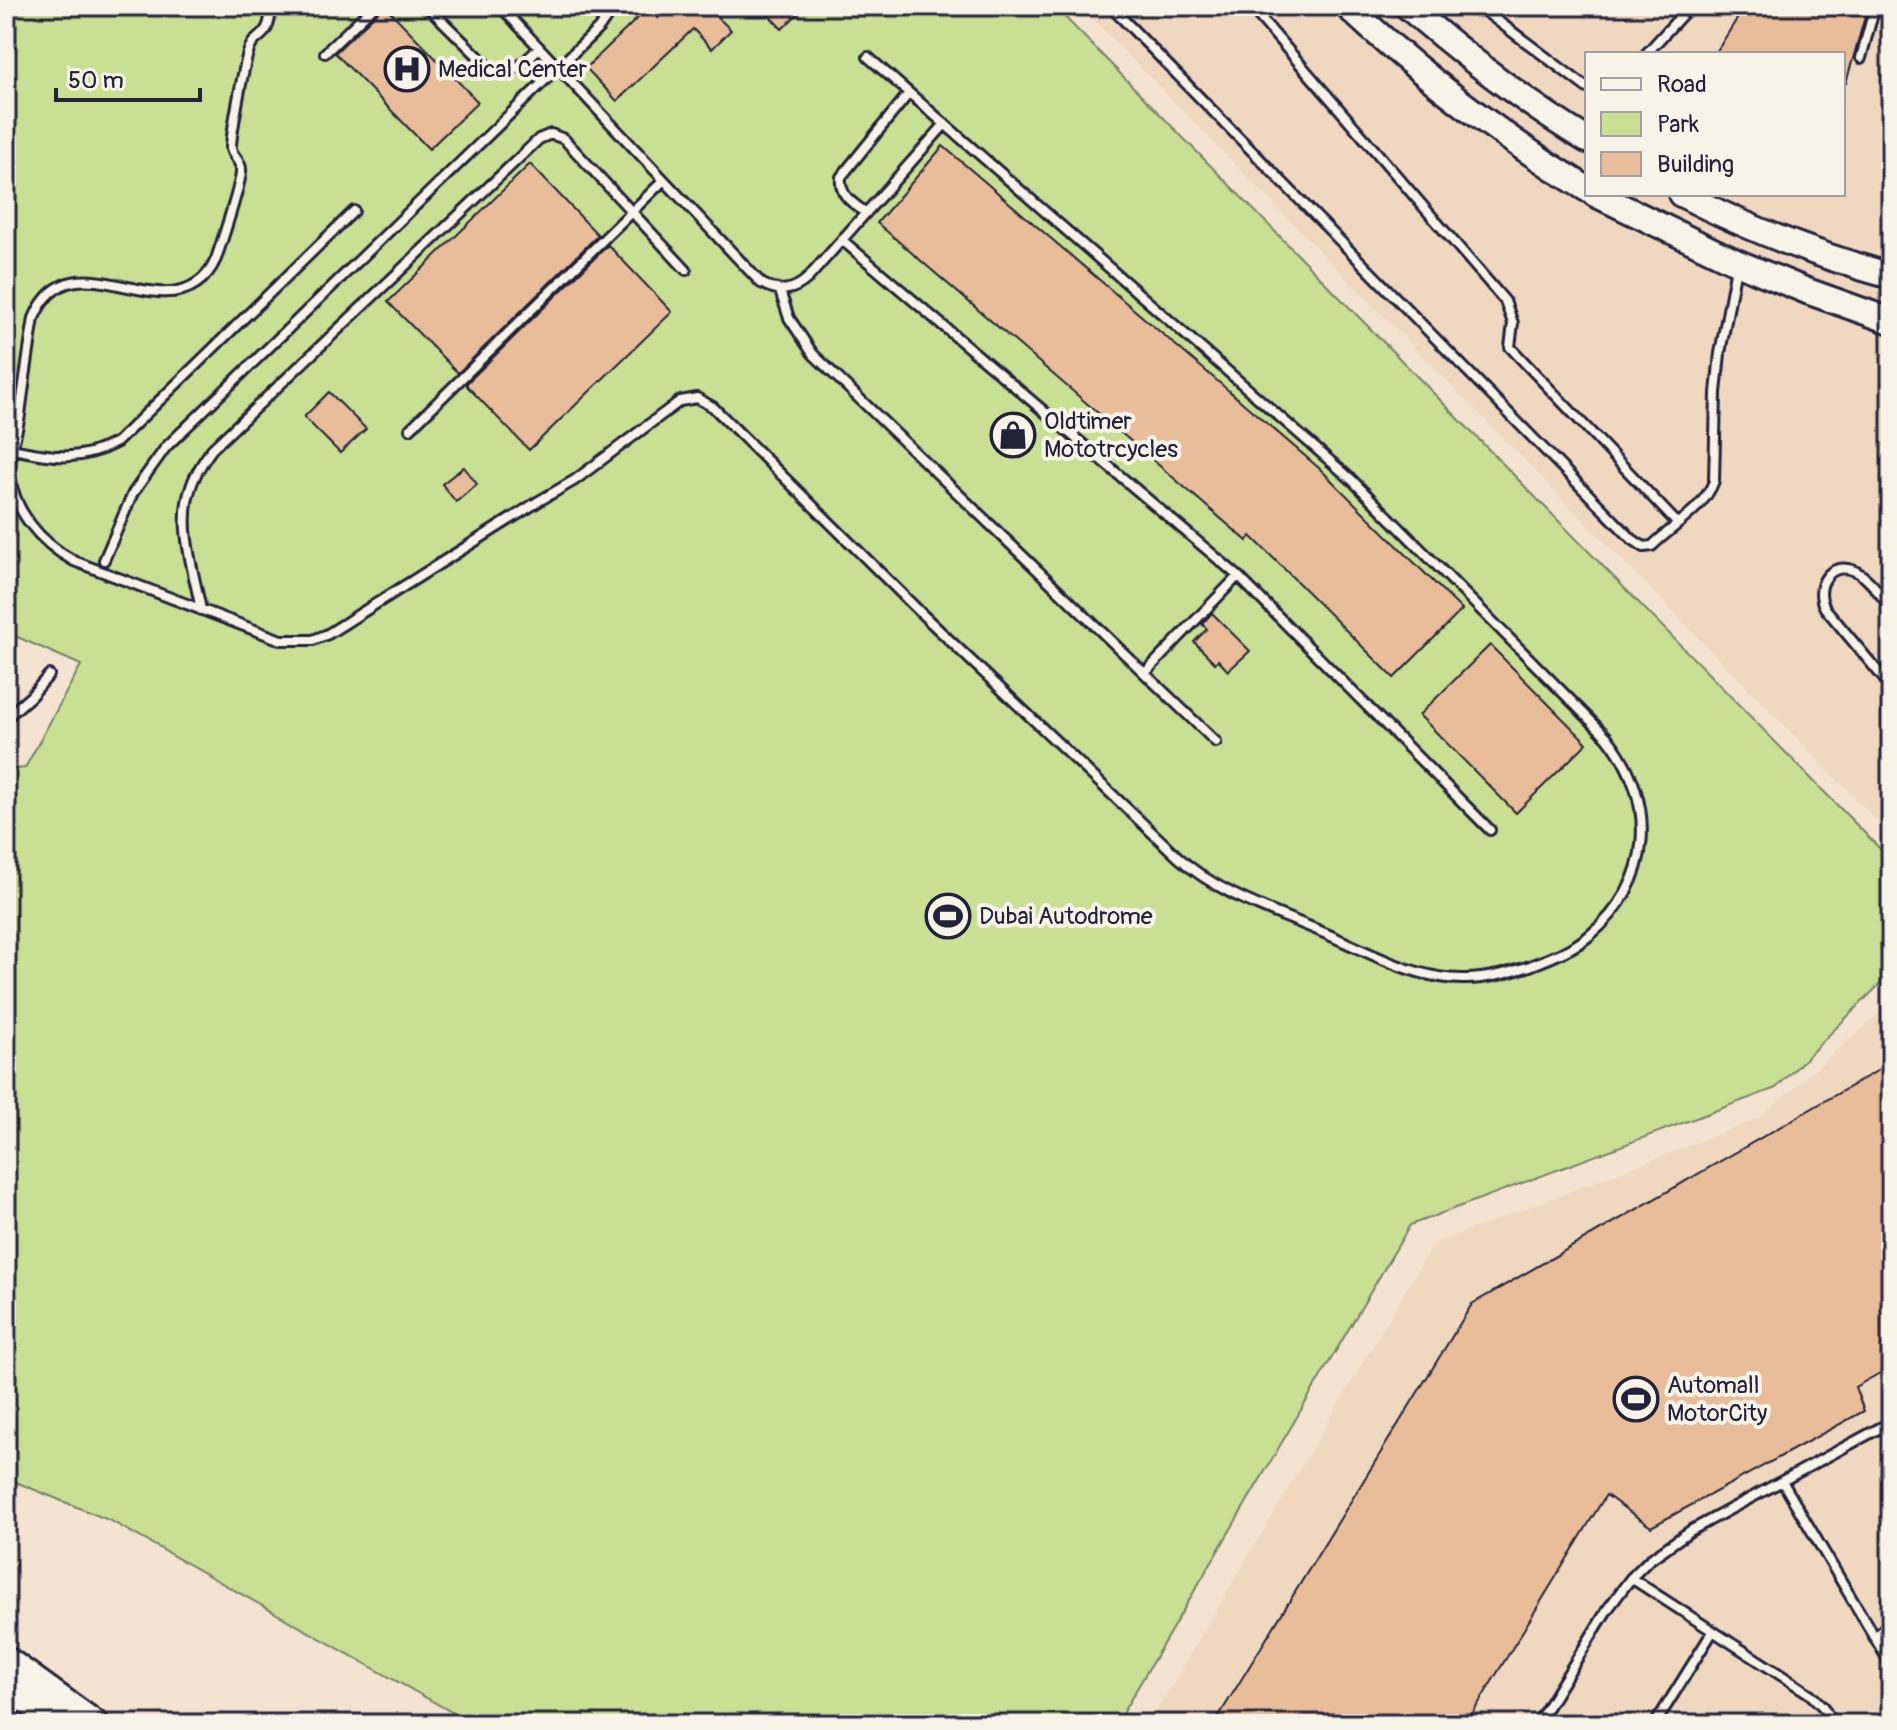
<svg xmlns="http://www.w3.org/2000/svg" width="1897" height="1730" font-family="Pangolin,sans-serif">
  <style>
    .built { fill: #f0d8c0; fill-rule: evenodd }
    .green { fill: #c8df94; stroke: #758068; stroke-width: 2 }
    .building { fill: #e9bd99; stroke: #22223b; stroke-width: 2 }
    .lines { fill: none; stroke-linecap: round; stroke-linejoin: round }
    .lane-casing { stroke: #22223b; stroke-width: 14 }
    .secondary-casing { stroke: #22223b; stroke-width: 30 }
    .lane { stroke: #f7f3e8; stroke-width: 8 }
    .secondary { stroke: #f7f3e8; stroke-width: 24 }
    .labels { text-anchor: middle; stroke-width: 8; stroke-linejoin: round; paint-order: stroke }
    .poi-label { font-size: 24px; fill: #22223b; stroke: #f7f3e8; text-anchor: start }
  </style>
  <rect width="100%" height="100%" fill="#f3e3d0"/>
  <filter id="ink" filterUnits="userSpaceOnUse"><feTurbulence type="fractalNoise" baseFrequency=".0125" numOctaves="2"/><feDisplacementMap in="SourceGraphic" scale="16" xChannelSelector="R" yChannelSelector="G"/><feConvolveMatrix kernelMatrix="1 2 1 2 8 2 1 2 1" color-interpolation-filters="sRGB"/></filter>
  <g filter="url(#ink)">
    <path class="built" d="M1080 6H1891V835ZM1587 54H1843V194H1587Z
      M1891 1003V1724H1149L1433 1244 1758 1119Z"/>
    <path class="green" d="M6 6H1054L1891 860V973L1776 1088 1410 1225 1116 1724H473L111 1521 6 1478V770L25 768 81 665 6 632Z"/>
    <path class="building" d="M381 6H385L478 102 429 149 335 53 379 11Z
      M669 6H706L731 30 712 49 693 29 617 101 586 68 648 8 658 18Z
      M760 6H806L782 29Z
      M1745 6H1868L1846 83H1843V54H1715Z
      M943 146 1319 468 1462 610 1394 678 1251 536 1247 541 877 223Z
      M530 164 598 235 458 373 388 302Z
      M608 245 672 312 529 450 467 386V383Z
      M329 392 366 429 340 453 304 417Z
      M464 467 477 484 456 502 442 484Z
      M1212 613 1250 651 1228 671 1218 660 1215 663 1194 642 1207 629 1202 624Z
      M1490 645 1587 743 1516 813 1419 715Z
      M1891 1063V1367L1855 1387 1864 1411 1651 1527 1606 1495 1466 1724H1214L1472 1304Z"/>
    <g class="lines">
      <g class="lane-casing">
        <path id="lane" d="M271 6C270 43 254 31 248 53 244 66 230 139 231 149 233 157 242 162 241 171 241 184 221 244 216 259 212 268 206 277 197 283 148 318 68 237 34 318 29 350 24 383 20 415 17 433 10 451 10 469 11 510 41 543 74 561L281 640H313L328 634 539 501 575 480 680 401 697 398 713 407 922 614 1178 857C1218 894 1273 911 1322 932 1367 951 1415 980 1465 979 1488 979 1508 973 1530 966 1550 958 1572 950 1589 936 1654 883 1658 801 1607 737L1352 480 868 57
          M427 6 493 71C513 77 525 61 539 48
          M500 6 761 283C779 293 793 292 808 278L945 124
          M1110 6 1632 539 1644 547 1652 546C1672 526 1704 509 1714 481L1716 393 1720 353 1736 267
          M1250 6 1505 301 1513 323 1510 347 1677 523
          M1478 6 1587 88
          M325 53 374 6
          M1646 54 1690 6
          M1861 58 1875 6
          M866 213C853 203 839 196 841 177L909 93
          M842 240 1238 576 1490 830
          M780 291 789 318 813 354 1216 742
          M410 429 663 181
          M12 449C54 457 78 463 117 442L354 211
          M104 560 133 493 166 447 599 28 606 18 607 6
          M1891 608C1881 596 1870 578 1855 571 1830 560 1813 587 1825 608L1891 687
          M201 610C194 571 177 525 191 487 195 473 204 460 212 449L539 139 551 134 564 139 686 270
          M1146 672 1238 576
          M6 718 31 696 49 675
          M1782 1481 1891 1665
          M1631 1578 1810 1694 1823 1707 1833 1724
          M1874 1637 1891 1623
          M1537 1724 1607 1610 1631 1578 1649 1560 1690 1531 1891 1422
          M1655 1724 1713 1631"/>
      </g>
      <g class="secondary-casing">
        <path id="secondary" d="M1347 6C1421 75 1500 136 1587 189
          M1407 6C1464 55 1522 101 1587 140
          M1595 194 1736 262 1807 291 1891 321
          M1681 194C1747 228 1819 256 1891 276
          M6 1659 96 1724
          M6 1686 58 1724"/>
      </g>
      <use href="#lane" class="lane"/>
      <use href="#secondary" class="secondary"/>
    </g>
  </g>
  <defs>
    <g id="hospital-ring" transform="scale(2.3)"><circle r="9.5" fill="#f7f3e8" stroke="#22223b" stroke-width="1.5"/><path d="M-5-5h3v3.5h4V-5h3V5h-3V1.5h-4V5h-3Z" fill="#22223b"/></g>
    <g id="shop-ring" transform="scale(2.3)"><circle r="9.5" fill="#f7f3e8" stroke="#22223b" stroke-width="1.5"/><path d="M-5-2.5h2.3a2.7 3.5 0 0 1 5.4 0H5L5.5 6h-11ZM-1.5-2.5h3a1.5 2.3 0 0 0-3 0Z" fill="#22223b"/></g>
    <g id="stadium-ring" transform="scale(2.3)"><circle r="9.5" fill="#f7f3e8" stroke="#22223b" stroke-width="1.5"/><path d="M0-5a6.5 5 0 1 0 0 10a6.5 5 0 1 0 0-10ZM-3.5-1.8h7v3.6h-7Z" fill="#22223b"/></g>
  </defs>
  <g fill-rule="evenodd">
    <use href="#hospital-ring" x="407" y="69"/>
    <use href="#shop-ring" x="1013" y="435"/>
    <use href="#stadium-ring" x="948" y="916"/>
    <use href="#stadium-ring" x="1636" y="1399"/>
  </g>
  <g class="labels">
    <g class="poi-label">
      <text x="438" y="77">Medical Center</text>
      <text x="1044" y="429">Oldtimer<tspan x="1044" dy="28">Mototrcycles</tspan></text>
      <text x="979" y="924">Dubai Autodrome</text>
      <text x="1667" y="1393">Automall<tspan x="1667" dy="28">MotorCity</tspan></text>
    </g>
  </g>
  <rect width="1897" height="1730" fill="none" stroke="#f7f3e8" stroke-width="32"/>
  <rect x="16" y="16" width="1865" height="1698" fill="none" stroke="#22223b" stroke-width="3" filter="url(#ink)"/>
  <rect x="1585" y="52" width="260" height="144" fill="#f7f3e8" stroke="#a29fa3" stroke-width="2"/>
  <rect x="1601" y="78" width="40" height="12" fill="#f7f3e8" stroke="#a29fa3" stroke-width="2"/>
  <text x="1657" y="92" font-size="24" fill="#22223b">Road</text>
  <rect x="1601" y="112" width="40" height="24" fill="#c8df94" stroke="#a29fa3" stroke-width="2"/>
  <text x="1657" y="132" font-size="24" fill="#22223b">Park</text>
  <rect x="1601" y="152" width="40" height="24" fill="#e9bd99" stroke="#a29fa3" stroke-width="2"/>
  <text x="1657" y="172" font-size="24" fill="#22223b">Building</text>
  <path d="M56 88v12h144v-12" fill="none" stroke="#22223b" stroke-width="4"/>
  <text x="68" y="88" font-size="24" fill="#22223b" stroke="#f7f3e8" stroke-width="6" paint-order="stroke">50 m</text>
</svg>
